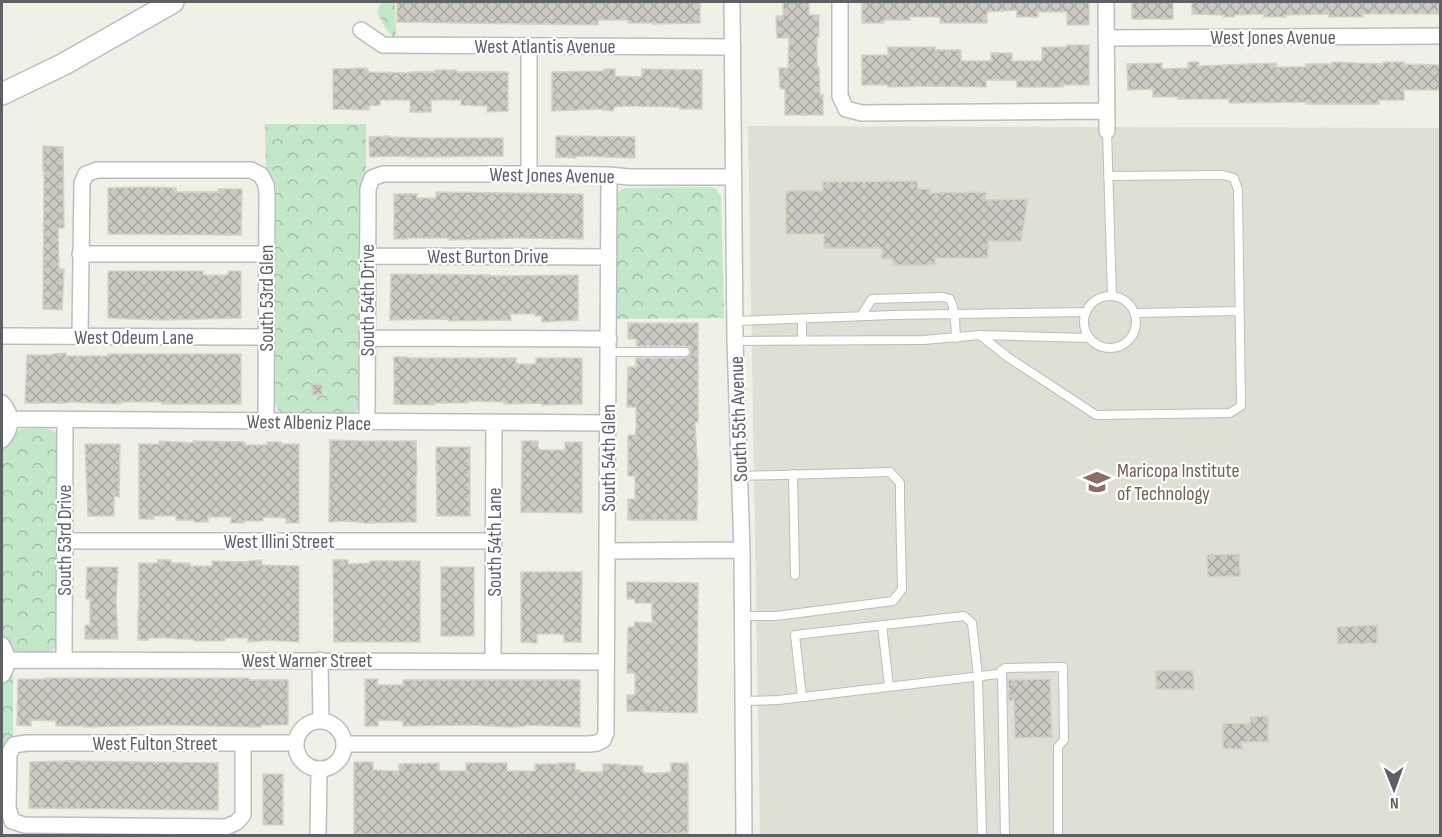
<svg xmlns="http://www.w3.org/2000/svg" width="1442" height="837" font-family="'Sofia Sans Condensed',sans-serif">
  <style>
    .education { fill: #e0dfd4 }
    .park { fill: url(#park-crowns) }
    .building { fill: url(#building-cross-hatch); stroke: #d5d3c4; stroke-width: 1.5 }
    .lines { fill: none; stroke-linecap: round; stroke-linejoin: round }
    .service-casing { stroke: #bbbdc2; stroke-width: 10 }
    .minor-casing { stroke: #bbbdc2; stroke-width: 18 }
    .secondary-casing { stroke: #bbbdc4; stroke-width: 24 }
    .service { stroke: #fff; stroke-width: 8 }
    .minor { stroke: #fff; stroke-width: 15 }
    .secondary { stroke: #fff; stroke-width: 21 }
    .labels { text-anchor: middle; stroke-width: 4.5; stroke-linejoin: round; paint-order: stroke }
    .street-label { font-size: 20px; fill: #5e6067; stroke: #fff }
    .education-label { font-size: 20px; fill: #785e54; stroke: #fff; text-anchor: start }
  </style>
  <defs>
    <pattern id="park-crowns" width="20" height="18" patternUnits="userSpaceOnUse" patternTransform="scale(1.5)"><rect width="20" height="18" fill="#c2e8c9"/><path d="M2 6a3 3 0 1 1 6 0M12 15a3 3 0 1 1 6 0" fill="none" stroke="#a1bfa7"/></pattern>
    <pattern id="building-cross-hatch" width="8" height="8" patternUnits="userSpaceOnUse" patternTransform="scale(1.5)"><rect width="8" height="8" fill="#cccac3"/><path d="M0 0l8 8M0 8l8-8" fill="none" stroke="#a9a7a2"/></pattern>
  </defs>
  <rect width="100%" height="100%" fill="#f0f0e6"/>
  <path class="education" d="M748 126 1440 128V835H760Z"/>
  <path class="park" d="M381 2H395L396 38C386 34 384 22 377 13Z
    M265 124H366V178L361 188 360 198V405L357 411 350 415 283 414 278 410 275 403 276 188 273 179 266 170Z
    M710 187 716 189 721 197 724 318 616 319V196L620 190 626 188Z
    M22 429C33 429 50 425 58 435L57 646 53 650 48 652H19L12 650 2 639V445L15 432Z
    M13 670V740L3 751H2V682Z"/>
  <path class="building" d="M397 2H700V23L653 24V23H628V20H598V25L397 22Z
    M783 2H809V15H819V37H817V67H819L820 95H823V115H785V89H780L779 68H788L789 38H777L776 16H783Z
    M862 2H1089V25H1067V12H1038V17H1017V10L987 12V23H940V17H910V20H884V23H862Z
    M1132 2H1173V19H1132Z
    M1192 2H1439V14H1362L1363 17H1329V14L1286 15V17H1264V14L1234 15V17H1224V15L1192 14Z
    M1067 45H1089V85H1063V87H1017V80H986V87L935 86 888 87V85H862V55H888V47H935V50H961V61H991V53H1012V61H1042V47H1067Z
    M1188 62H1199V66L1276 63V67H1306V64H1332V62L1383 64V62H1404V64L1440 65V90H1404V100H1379V104H1306V102L1229 103V99H1178V97H1153V89L1128 90 1127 64 1162 63V69L1188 68Z
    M368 68V72L410 73V72H435V70H456V72H508V111L487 112V106L461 105V100H431V112H410V100H380V105L369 106V110L333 109V69Z
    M604 69H615V76L642 77V69L702 70V109H680V107L624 106 614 107 613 111 603 110V109L552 111V72L603 71Z
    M389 136V137L421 138H503V156L426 157H408V156L370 157 369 137Z
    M556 136 635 137V158L576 156V158L556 157Z
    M43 146 63 147 64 228H58L59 269H64L62 310 43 309 44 171H43Z
    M917 181 918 189H930V193L986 192V200L1028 199 1021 241H988V258H935V265H893V259H882V248H824V234H786V191H823V182Z
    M148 187 176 188V192H218V189H242L241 235 108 234V188Z
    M436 192 583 194V239L518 238 449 240V238H408V239H394V194H417V198H436Z
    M108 271H203V275H228V271H241V318L162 320 108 318Z
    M391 274 489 275 488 276 578 275V320L542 322V316H535V314H510L511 320 449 321V319L390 320Z
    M628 323H698V422H695L697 458H698L697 520H628V499H635V476H628V435H635L636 430V407H627L628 367H636V358H685L690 355 691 351 688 347 685 346H637L636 339H628Z
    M66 353V356H108V354H241V404H162V402H121V404L67 402V403H25L27 355H53V354Z
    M394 357H407V358H516V364H536V358H582V404L542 405V403L504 404V402L468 401V403H434V405L394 404Z
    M312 384H322V395H312Z
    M330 440 362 441H416L417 474H416V522L366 523 346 521 329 522Z
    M159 441 194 443 193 441 245 442V445H267V442H281V444H299V523H286V518L263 517V521H244V523H231V517H208V522H194V520H176V516H153L154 519H139V444H159Z
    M522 441H538V449L543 450H565V442H582V513L521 512Z
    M85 444H120L119 497 114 496V516H88Z
    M436 447H470V516H437Z
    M1239 554 1240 576 1208 577 1207 555Z
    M158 560H171V563H190V566H212V561L248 562V561L262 560V565L299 566V642L262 640V641L248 642V638H225V641H194V639H175V638H148L149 640H138V609H139V563H158Z
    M333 560H348V564L370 563V561H420V642H334Z
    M87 567H118L116 603 118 639H85V625H90V599H86Z
    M441 567H474V636H441Z
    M521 572H582L581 642H564V635L559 634H537V643L521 642Z
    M627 582 698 583 697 713 627 711V695H635V673H627L628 627H634L635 622 652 623V603H635V599H627Z
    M1377 625V643L1338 644 1337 627Z
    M1156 671H1193L1194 689H1156Z
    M45 678H249V680H288V725H261V727L167 725 84 727V726H56V721L31 720V726L17 725 18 679H45Z
    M365 679H378L377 685H403V680H580V727L525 725V726L512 727 471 725 403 726V721L378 720V726H365Z
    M1050 679 1052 737 1015 738 1014 700 1009 701 1008 680Z
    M1268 716V742H1242V749L1223 748V723L1250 724V717Z
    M67 761 218 763V810L29 808 30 762Z
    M354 762H373V770L393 771H399V764L439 763V771H466V763H507V771H535V764H558V763H575V770H580V772H603V764H619V765L643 766V773H666V772H671V763H688V833L626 835 354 834Z
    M263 774H283V825H263Z"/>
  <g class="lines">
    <g class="service-casing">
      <path id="service" d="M1107 131 1112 296
        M1084 322a26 26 0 1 1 52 0a26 26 0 1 1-52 0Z
        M1135 313 1239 311
        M861 316 872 299 943 297 950 299C956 311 955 325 956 338
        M802 319V340
        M735 321 893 315 1086 312
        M980 335 1009 358 1096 415 1230 413 1241 406 1238 190 1234 178 1223 175 1108 176
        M735 341 924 340 980 335 1089 338
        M608 352H685
        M793 474 795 575
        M739 476 890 472 900 483V502L902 589 893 601 776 616H742
        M882 625 889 687
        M1002 670 1005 836
        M802 697 795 635 964 616 972 623 978 676 982 836
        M743 701 778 700 998 674 1005 668 1063 667 1064 740 1058 747V836"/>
    </g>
    <g class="minor-casing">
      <path id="minor" d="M732 2 735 341 742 550 744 836
        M840 2V96L846 109 862 113 1106 111
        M1106 2 1107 131
        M361 30 383 45 733 47
        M1106 38 1440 36
        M529 174V46
        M80 254H266
        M367 256 609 257
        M2 336 266 337
        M80 337 82 183 86 174 97 170H251L261 175 266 185 267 194 266 422
        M368 338 609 339
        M2 403C13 415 12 428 2 440
        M10 419 608 423
        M367 422 368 189 372 178 383 174H529L609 175 629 177H734
        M64 541H494
        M607 551 742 550
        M2 645C8 655 9 665 2 675
        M7 660 606 662
        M64 660 65 420
        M320 660 321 721
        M493 661 494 423
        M296 745a24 24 0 1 1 48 0a24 24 0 1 1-48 0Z
        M243 743V815L237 822 226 827 24 825 12 821 8 808 9 754 14 745 26 743H296
        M344 744H589L597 743 603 740 606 733V727L609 175
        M318 836 319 769"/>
    </g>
    <g class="secondary-casing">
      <path id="secondary" d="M2 94 64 64 173 2"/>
    </g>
    <use href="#service" class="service"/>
    <use href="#minor" class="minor"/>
    <use href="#secondary" class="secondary"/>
  </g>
  <defs>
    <g id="school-bare" transform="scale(2.07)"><path d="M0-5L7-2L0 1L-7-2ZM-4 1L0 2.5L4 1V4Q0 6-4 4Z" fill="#8d6e63" stroke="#fff" stroke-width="2.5" paint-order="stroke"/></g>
  </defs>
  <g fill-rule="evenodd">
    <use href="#school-bare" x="1097" y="482"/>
  </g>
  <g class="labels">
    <g class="street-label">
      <text x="1273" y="44">West Jones Avenue</text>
      <text x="545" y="53">West Atlantis Avenue</text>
      <text transform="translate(552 175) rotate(1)" y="7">West Jones Avenue</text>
      <text x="488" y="263">West Burton Drive</text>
      <text transform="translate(266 298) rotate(-90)" y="7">South 53rd Glen</text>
      <text transform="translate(367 300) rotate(-90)" y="7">South 54th Drive</text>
      <text x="134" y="344">West Odeum Lane</text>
      <text transform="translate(738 419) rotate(-92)" y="7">South 55th Avenue</text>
      <text transform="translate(309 422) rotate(1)" y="7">West Albeniz Place</text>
      <text transform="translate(608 458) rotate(-90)" y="7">South 54th Glen</text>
      <text transform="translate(64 540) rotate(-90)" y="7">South 53rd Drive</text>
      <text x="279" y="548">West Illini Street</text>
      <text transform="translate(494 542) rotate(-90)" y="7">South 54th Lane</text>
      <text x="307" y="667">West Warner Street</text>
      <text x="155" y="750">West Fulton Street</text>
    </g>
    <g class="education-label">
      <text x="1117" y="477">Maricopa Institute<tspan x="1117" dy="23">of Technology</tspan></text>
    </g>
  </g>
  <rect width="1442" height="837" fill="none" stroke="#5e6067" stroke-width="6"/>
  <g transform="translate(1394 789) rotate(179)" stroke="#ffffff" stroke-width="4.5" paint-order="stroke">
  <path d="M0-4.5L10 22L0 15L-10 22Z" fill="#5e6067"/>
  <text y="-9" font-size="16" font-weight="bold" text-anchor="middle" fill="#5e6067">N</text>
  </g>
</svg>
